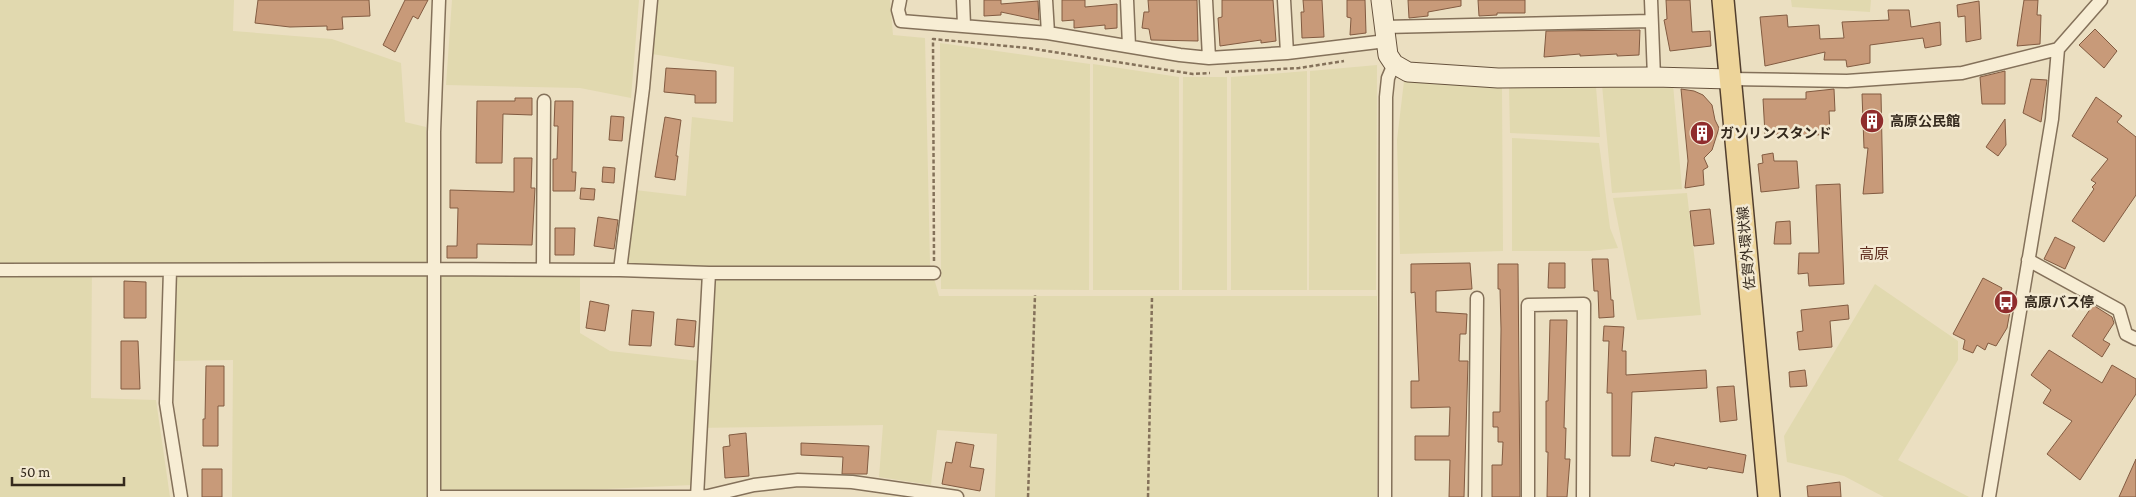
<svg xmlns="http://www.w3.org/2000/svg" width="2136" height="497" font-family="'Crimson Pro','Noto Sans JP',serif">
  <style>
    .farmland { fill: #e1d9af }
    .building { fill: #c89a79; stroke: #825b41 }
    .lines { fill: none; stroke-linecap: round; stroke-linejoin: round }
    .street-casing { stroke: #84715a; stroke-width: 15 }
    .secondary-casing { stroke: #66523d; stroke-width: 21 }
    .primary-casing { stroke: #523f2e; stroke-width: 24 }
    .path { stroke: #84715a; stroke-width: 2.5; stroke-dasharray: 4 2.5; stroke-linecap: butt }
    .street { stroke: #f7edd4; stroke-width: 12 }
    .secondary { stroke: #f7edd4; stroke-width: 19 }
    .primary { stroke: #edd49a; stroke-width: 21 }
    .labels { text-anchor: middle; stroke-width: 5; stroke-linejoin: round; paint-order: stroke }
    .poi-label { font-size: 14px; font-weight: bold; fill: #34291d; stroke: #f3e9d1; text-anchor: start }
    .street-label { font-size: 14px; fill: #34291d; stroke: #f3e9d1 }
    .neighbourhood-label { font-size: 15px; fill: #5f2d1f; stroke: #f3e9d1 }
  </style>
  <rect width="100%" height="100%" fill="#ebdfc1"/>
  <path class="farmland" d="M0 0H234L233 31 332 39 401 63 405 122 426 127 430 274 580 275V333L610 351 708 362 715 278 626 274 635 190 686 196 692 117 733 122 734 67 652 54 656 0H890L893 35 925 38 930 264 939 296H1377V497H995L997 434 937 430 931 485 879 477 883 425 694 428 692 485 430 497H232L233 360 173 361 175 263H92L91 398 156 400 170 497H0Z
    M452 0H639L631 98 580 88 446 85Z
    M1791 0H1871L1870 12 1792 7Z
    M940 43 1090 64 1089 290 941 289Z
    M1093 64 1179 77V290H1093Z
    M1377 65 1376 290H1309L1310 71Z
    M1307 71V290H1231V77Z
    M1183 77H1227V290H1182Z
    M1404 81 1502 87 1503 251 1400 254 1397 140Z
    M1673 84 1682 189 1612 193 1602 85Z
    M1509 87H1596L1600 137 1510 133Z
    M1512 138 1599 143 1610 228 1618 248 1590 251H1512Z
    M1687 193 1701 315 1637 320 1613 198Z
    M1875 284 1958 341V360L1898 460 1969 497H1884L1844 476 1787 462 1784 436Z"/>
  <path class="building" d="M258 0H369L370 16 342 17 343 29 327 30V26L290 27 255 23Z
    M405 0H428L418 19 413 16 395 52 383 45Z
    M984 0H1001V4L1038 1 1039 20 1001 12V15L984 16Z
    M1062 0H1085V7L1117 4V28L1105 29V25L1074 28V20L1062 21Z
    M1148 0H1197L1198 41 1151 40 1149 29 1142 28 1144 12H1149Z
    M1222 0H1273L1276 41 1261 43V40L1220 46 1218 18 1222 17Z
    M1303 0H1322L1324 37 1302 38 1301 12H1304Z
    M1347 0H1365L1366 33 1350 35 1351 18 1347 17Z
    M1408 0H1461V6L1428 12V16L1409 18Z
    M1478 0H1525V13H1497V15L1479 16Z
    M1666 0H1690L1692 32 1710 31 1711 46 1670 51 1664 20 1667 19Z
    M2024 0H2038L2037 15H2041L2040 44 2017 46Z
    M1979 1 1981 39 1966 42 1965 16 1958 17 1957 5Z
    M1888 10H1909L1911 27 1940 22 1941 45 1925 48 1923 38 1870 45V63L1847 67 1846 60H1824L1825 52 1765 66 1760 17 1787 15 1788 27 1819 25 1820 39 1844 38 1842 22 1889 20Z
    M2095 29 2117 51 2104 68 2079 45Z
    M1640 30 1639 55 1617 56V54L1580 56V54L1544 57 1546 31Z
    M666 68 716 71V103H695V95L664 92Z
    M2005 71V104H1982L1980 77Z
    M2031 79 2047 80 2041 122 2023 113Z
    M1681 89 1694 91 1703 95 1712 105 1715 120 1719 128 1712 150 1704 158 1708 167 1703 170 1704 185 1685 188 1688 161Z
    M1834 89 1835 111H1829L1830 135 1765 134 1763 99H1806V92Z
    M1862 94H1881L1883 193 1863 194 1868 148H1864Z
    M2096 97 2122 116 2117 122 2136 137V195L2104 242 2072 221 2094 189 2092 187 2096 183 2091 180 2108 159 2072 136Z
    M515 98H532V115L503 114 502 163H476L477 101H515Z
    M555 101H573L572 172H576L575 191H553V159H557L558 126H554Z
    M611 116 624 117 622 141 609 140Z
    M665 117 681 120 676 156H678L675 180 655 177Z
    M2005 119 2006 145 1998 156 1986 147Z
    M1773 153 1774 161H1797L1799 188 1761 192 1758 164 1763 163 1762 155Z
    M514 158H532L531 188H535L532 245 477 244V258H447V246H457L458 208H450V190L514 192Z
    M603 167 615 168 614 183 602 182Z
    M1840 184 1844 284 1809 286 1808 273 1798 274 1799 253H1819L1816 185Z
    M581 188 595 189 594 200 580 199Z
    M1710 209 1714 244 1694 246 1690 211Z
    M598 217 618 220 614 249 594 246Z
    M1790 221 1791 244H1774L1776 222Z
    M555 228H575L574 255H555Z
    M2055 237 2075 247 2065 269 2044 259Z
    M1592 259H1608L1611 300H1613L1614 317 1599 318 1598 291H1594Z
    M1470 263 1472 289 1436 291V312L1467 314 1466 334H1460L1459 361H1468L1464 497H1449L1450 460H1415V436H1449L1450 407 1411 408V381H1419L1415 292 1411 293V264Z
    M1549 263H1565V288H1548Z
    M1498 264H1518L1520 497H1492V465H1502L1503 442H1498V427H1493V412H1500L1501 329 1500 289H1498Z
    M1983 278 2002 288 1997 300 2011 306 2007 328 1996 346 1988 343 1985 350 1977 345 1973 353 1963 349 1965 340 1953 334Z
    M124 281 146 282V318H124Z
    M590 301 609 305 605 331 586 328Z
    M1848 305 1849 319 1830 321 1832 347 1799 350 1797 332 1803 331 1801 310Z
    M2093 305 2112 317 2114 323 2103 340 2110 344 2102 357 2072 336Z
    M632 310 654 312 651 346 629 345Z
    M677 319 696 321 694 347 675 345Z
    M1550 320H1567L1564 428H1566L1565 459H1570L1567 497H1547L1548 452H1546V401H1548Z
    M1604 326 1624 327 1622 351H1626V375L1706 370 1707 388 1632 392 1630 456H1612V393H1607L1609 341H1603Z
    M121 341H138L140 389H121Z
    M2049 350 2102 383 2112 365 2136 379V394L2080 480 2047 454 2072 421 2043 403 2051 390 2031 375Z
    M206 366H224V406H218V446H203V419H205Z
    M1805 370 1807 386 1790 387 1789 372Z
    M1734 386 1737 420 1720 422 1717 387Z
    M746 433 749 476 725 478 723 447 730 446 729 435Z
    M1655 437 1746 455 1743 473 1708 467 1707 469 1675 463 1674 466 1651 461Z
    M956 442 974 445 970 467 984 469 980 491 942 484 946 462 952 463Z
    M801 443 869 446 867 474H842L843 457 801 455Z
    M2136 459V497H2119Z
    M202 469H222V497H202Z
    M1840 482 1841 497H1808L1807 486Z"/>
  <g class="lines">
    <g class="street-casing">
      <path id="street" d="M900 0 898 10 901 21 1048 33 1180 55 1209 58 1287 53 1386 41
        M963 0 964 25
        M1046 0 1048 33
        M1127 0 1129 46
        M1206 0 1209 58
        M1284 0 1287 53
        M1651 0 1654 77
        M1384 27 1651 21
        M1730 79 1847 81 1962 73 2058 49
        M2028 260 2119 310 2126 334 2136 339
        M543 269 544 101
        M0 270 434 269 620 270 709 273H934
        M170 270 166 403 181 497
        M620 270 643 88 651 0
        M434 497H697L708 496 754 485 798 480 852 482 957 497
        M434 497V132L439 0
        M697 497 709 273
        M1385 497 1386 97 1388 78 1394 64
        M1475 497 1477 298
        M1528 497V305L1584 304 1583 497
        M1989 497 2052 119 2058 49 2101 0"/>
    </g>
    <g class="secondary-casing">
      <path id="secondary" d="M1381 0 1388 55 1394 64 1408 72 1498 78 1654 77 1730 79"/>
    </g>
    <g class="primary-casing">
      <path id="primary" d="M1723 0 1769 497"/>
    </g>
    <path class="path" d="M1225 72 1299 68 1344 61
      M934 261 933 39 1028 48 1193 74 1210 73
      M1028 497 1035 295
      M1148 497 1152 297"/>
    <use href="#street" class="street"/>
    <use href="#secondary" class="secondary"/>
    <use href="#primary" class="primary"/>
  </g>
  <defs>
    <g id="building-disc" transform="scale(1.25)"><circle r="9.5" fill="#902d2d" stroke="#f3e9d1"/><path d="M-4-6H4V6H1V3H-1V6H-4ZM-2.5-4.3h1.7v1.8h-1.7ZM.8-4.3h1.7v1.8H.8ZM-2.5-1h1.7V.8h-1.7ZM.8-1h1.7V.8H.8Z" fill="#fff"/></g>
    <g id="bus-disc" transform="scale(1.25)"><circle r="9.5" fill="#902d2d" stroke="#f3e9d1"/><path d="M-5-6H5V4H4V6H2V4H-2V6H-4V4H-5ZM-3.5-4V0h7V-4ZM-3.5 1.2v1.5H-2V1.2ZM2 1.2v1.5H3.5V1.2Z" fill="#fff"/></g>
  </defs>
  <g fill-rule="evenodd">
    <use href="#building-disc" x="1872" y="121"/>
    <use href="#building-disc" x="1702" y="133"/>
    <use href="#bus-disc" x="2006" y="302"/>
  </g>
  <g class="labels">
    <g class="poi-label">
      <text x="1890" y="126">高原公民館</text>
      <text x="1720" y="138">ガソリンスタンド</text>
      <text x="2024" y="307">高原バス停</text>
    </g>
    <g class="street-label">
      <text transform="translate(1746 248) rotate(-95)" y="5">佐賀外環状線</text>
    </g>
    <g class="neighbourhood-label">
      <text x="1874" y="259">高原</text>
    </g>
  </g>
  <path d="M12 477v8h112v-8" fill="none" stroke="#34291d" stroke-width="2.5"/>
  <text x="20" y="477" font-size="15" fill="#34291d" stroke="#f3e9d1" stroke-width="4" paint-order="stroke">50 m</text>
</svg>
